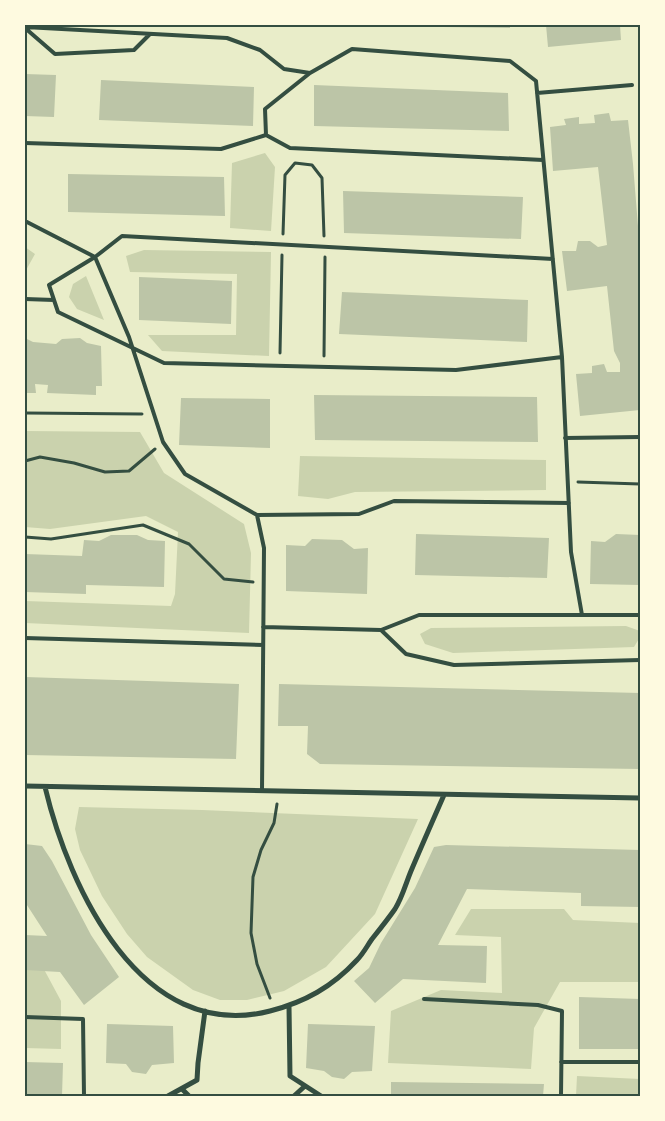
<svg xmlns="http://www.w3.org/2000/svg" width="665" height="1121" font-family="Karla,sans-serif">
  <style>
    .green { fill: #cad2ad }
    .building { fill: #bcc5a7 }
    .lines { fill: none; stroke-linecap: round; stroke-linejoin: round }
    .path { stroke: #344e41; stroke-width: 3 }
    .service { stroke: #344e41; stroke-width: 4 }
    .minor { stroke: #344e41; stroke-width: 5 }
    .neatline { fill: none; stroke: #344e41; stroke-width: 2 }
  </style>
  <rect width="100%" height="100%" fill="#e9edc9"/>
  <path class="green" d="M265 153 275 167 271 231 230 228 232 163Z
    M25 247 35 254 25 272Z
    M144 250 271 252 269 356 162 351 148 335H236L237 274 130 272 126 256Z
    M86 276 104 320 77 309 69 297 73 284Z
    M25 431 140 432 164 473 244 524 251 553 249 633 25 623V601L171 606 175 594 178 532 146 516 50 529 25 527Z
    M300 456 546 460V490L355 492 328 499 298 496Z
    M626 626 640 631V637L634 647 453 653 425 644 420 634 431 628Z
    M79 807 202 810 418 819 375 914 326 967 284 991 247 1000H220L193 990 147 957 127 934 102 896 80 850 75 829Z
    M471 909H564L573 920 640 923V982H560L534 1028 531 1069 388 1063 391 1011 441 990 502 993 501 937 455 935Z
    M25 934 61 1001V1049L25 1048Z
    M577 1076 640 1079V1096H576Z"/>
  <path class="building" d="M443 25H510V28L443 27Z
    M546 25H620L621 40 548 47Z
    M25 74 56 75 54 117 25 116Z
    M101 80 254 87 253 126 99 120Z
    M314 85 508 93 509 131 314 126Z
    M609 113 611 121 628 120 633 164 640 251V410L580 416 576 374 592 373V366L604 364 607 372H620V363L614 351 607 286 567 291 562 251H576L578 241H590L598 247 607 245 598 167 553 171 550 127 566 125 564 119 579 117V124L595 123 594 115Z
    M68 174 224 177 225 216 68 212Z
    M343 191 523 197 521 239 344 233Z
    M139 277 232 281 231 324 139 320Z
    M342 292 528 300 527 342 339 334Z
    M25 338 33 342 56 344 62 339 80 338 87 343 101 346 102 386H96V395L47 393 48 385 35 384 36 393H25Z
    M314 395 537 397 538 442 315 440Z
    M181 398 270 399V448L179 445Z
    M416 534 549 538 547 578 415 575Z
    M616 534 640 535V585L590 584 591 541 605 542Z
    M111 535H137L148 540 165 541 164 587 86 585V594L25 592V554L82 556 84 540 99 541Z
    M312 539 342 540 354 549 368 548 367 594 286 591V545L305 546Z
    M25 677 239 684 236 759 25 755Z
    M279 684 640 693V769L320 764 307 754 308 726H278Z
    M25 844 42 846 52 861 91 935 119 977 84 1005 60 972 25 970V935L47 936 25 902Z
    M446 845 640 850V907L581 906V893L467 889 438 945 487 946 486 983 403 979 375 1003 354 981 369 968 381 943 415 888 434 847Z
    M579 997 640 999V1049H579Z
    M107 1024 173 1026 174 1063 152 1065 146 1074 132 1072 126 1064 106 1063Z
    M308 1024 375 1026 372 1071 352 1072 344 1079 332 1077 324 1071 306 1068Z
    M25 1062 63 1063 62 1096H25Z
    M391 1082 544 1084 543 1096H391Z"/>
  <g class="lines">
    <path class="path" d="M283 234 285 175 295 163 312 165 322 178 324 236
      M280 353 282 255
      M324 356 325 257
      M25 413 142 414
      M25 461 40 457 74 463 105 472 129 471 155 449
      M578 482 640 484
      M25 537 51 539 143 525 189 544 224 579 253 582
      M270 998 257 964 251 933 253 877 261 850 274 823 277 804"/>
    <path class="service" d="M25 27 227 38 260 50 284 69 310 73 352 49 510 61 536 81 562 357 571 552 582 615
      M25 28 55 54 134 50 150 34
      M310 73 265 109 266 135 290 148 543 160
      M537 93 632 85
      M25 143 221 149 266 135
      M25 221 95 257 129 337 163 442 185 474 257 515 264 548 262 791
      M553 259 122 236 95 257 49 285 58 312 164 363 456 370 562 357
      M25 299 54 300
      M565 438 640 437
      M257 515 359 514 394 501 569 503
      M263 627 381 630 419 615H640
      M381 630 406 654 454 665 640 660
      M25 638 263 645
      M424 999 538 1005 562 1011 561 1096
      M25 1017 83 1019 84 1096
      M561 1062H640"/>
    <path class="minor" d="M25 786 640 798
      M45 787C69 888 141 1044 270 1011 305 1002 332 987 357 960 363 954 367 946 372 939 380 929 388 919 395 909 402 898 406 883 411 871 422 845 433 820 444 795
      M289 1006 290 1076 321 1096
      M182 1089 189 1096
      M168 1096 197 1080 198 1063 205 1011
      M294 1096 305 1086"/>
  </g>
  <rect width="665" height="1121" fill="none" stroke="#fefae0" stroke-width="52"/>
  <rect x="26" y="26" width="613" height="1069" class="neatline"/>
</svg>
